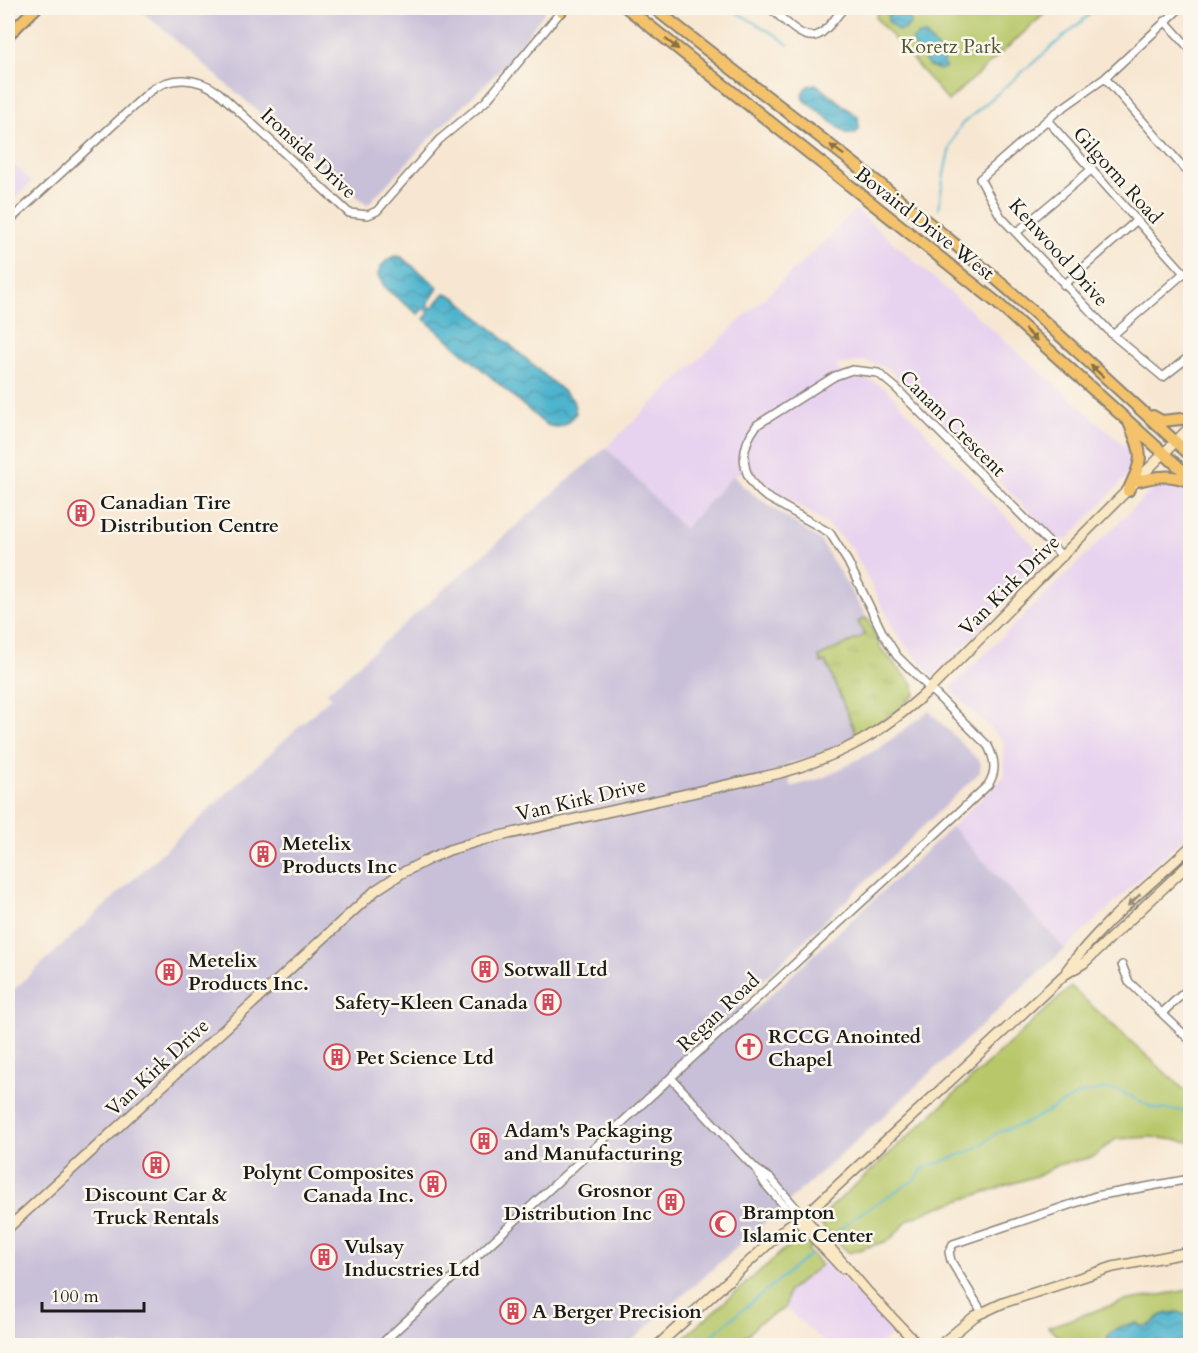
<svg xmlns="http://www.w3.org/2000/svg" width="1198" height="1353" font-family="Cardo,serif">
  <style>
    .built { fill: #e7d2ef }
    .industrial { fill: #c8bfd8 }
    .grass { fill: url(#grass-tufts); stroke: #6a7242; stroke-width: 1.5 }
    .green { fill: #b7c769; stroke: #6a7242; stroke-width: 1.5 }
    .water { fill: url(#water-waves); stroke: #356874; stroke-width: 1.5 }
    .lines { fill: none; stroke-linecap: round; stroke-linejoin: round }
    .stream { stroke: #4eb4cd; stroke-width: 2 }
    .street-casing { stroke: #8a8277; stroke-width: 10 }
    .secondary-casing { stroke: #8a8277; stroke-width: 12 }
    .primary-casing { stroke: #8a8277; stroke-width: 14 }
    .street { stroke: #fff; stroke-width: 7 }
    .secondary { stroke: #fae7c3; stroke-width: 9 }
    .primary { stroke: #f3c26a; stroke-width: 10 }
    .oneway { fill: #886f43 }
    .oneway2 { fill: #968c78 }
    .labels { text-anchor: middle; stroke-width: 5; stroke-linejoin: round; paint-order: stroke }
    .park-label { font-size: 20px; fill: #525837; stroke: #fbf7ec }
    .street-label { font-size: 20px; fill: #1c1c1c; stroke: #fbf7ec }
    .poi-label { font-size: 20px; font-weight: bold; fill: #1c1c1c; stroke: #fbf7ec; text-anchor: start }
  </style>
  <defs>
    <pattern id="grass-tufts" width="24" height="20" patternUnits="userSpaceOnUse" patternTransform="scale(1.5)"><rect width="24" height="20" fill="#b7c769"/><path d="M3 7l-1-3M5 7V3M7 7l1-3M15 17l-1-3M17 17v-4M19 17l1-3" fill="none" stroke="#9daa5a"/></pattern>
    <pattern id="water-waves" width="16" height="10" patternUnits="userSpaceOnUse" patternTransform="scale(1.5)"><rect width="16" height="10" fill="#4eb4cd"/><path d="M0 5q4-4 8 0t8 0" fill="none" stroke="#4092a6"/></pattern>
  </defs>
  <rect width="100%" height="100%" fill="#fbf7ec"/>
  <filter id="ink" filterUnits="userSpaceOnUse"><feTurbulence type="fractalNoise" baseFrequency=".0167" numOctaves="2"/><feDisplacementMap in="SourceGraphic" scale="12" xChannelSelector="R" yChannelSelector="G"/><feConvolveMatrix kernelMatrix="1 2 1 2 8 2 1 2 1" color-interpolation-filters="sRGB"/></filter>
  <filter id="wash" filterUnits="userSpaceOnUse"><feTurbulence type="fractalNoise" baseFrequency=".008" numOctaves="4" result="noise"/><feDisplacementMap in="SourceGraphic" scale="24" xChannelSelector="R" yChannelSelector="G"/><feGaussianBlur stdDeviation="1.35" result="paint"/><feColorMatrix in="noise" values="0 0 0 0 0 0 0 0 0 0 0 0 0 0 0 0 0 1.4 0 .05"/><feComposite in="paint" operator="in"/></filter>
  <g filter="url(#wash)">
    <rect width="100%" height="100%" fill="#f7e7d2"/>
    <path class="built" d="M8 159 32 182 8 205Z
      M855 209 1126 447 1134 462 1129 474 1069 538 1062 540 1056 539 889 369 864 361 836 365 844 379H868L887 389 949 458 1048 560 933 677 895 632 853 549 824 522 772 488 754 472 733 475 685 530 606 447 832 234Z
      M1154 488 1182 489 1190 497V832L1065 949 952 827 1005 776 1003 741 949 689Z
      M826 1261 894 1332 880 1345H828L785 1308 788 1292Z"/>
    <path class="industrial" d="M138 8H547L507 63 439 129 367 205Z
      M606 447 684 529 733 475 744 487 774 509 820 540 868 619 881 649 913 684 915 695 877 725 819 756 787 764 791 787 823 778 880 748 929 711 981 763 980 772 741 1001 752 1012 952 827 1065 949 864 1134 627 1345 8 1346V995L331 697 327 692Z"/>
    <path class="grass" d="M863 619H868L881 649 913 684 915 695 894 713 857 737 826 662 821 663 819 657 865 635 858 622Z"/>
    <path class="green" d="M878 8H1051L948 101 876 18Z
      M1071 987 1190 1095V1142L1151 1137 1116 1139 1093 1157 1057 1165 1042 1174 933 1209 908 1220 890 1240 849 1253 827 1232 820 1223 829 1209Z
      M802 1239 812 1246 808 1250 821 1265 788 1292 785 1308 758 1323 748 1335 732 1345H684L680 1341 786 1248Z
      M1190 1290V1345H1066L1048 1327 1124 1301Z"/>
    <path class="water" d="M901 8 907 12 911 23 906 29 898 31 888 21V15L893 9Z
      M919 35H926L936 47 946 67 940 70 929 66 911 41Z
      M816 84 858 117 859 129 855 134 846 133 803 99 802 95C805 87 808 85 816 84Z
      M395 256 401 257 436 285 438 288 427 305 432 308 445 293 455 297 573 400 576 413C567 425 560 431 545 424L424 319 429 313 424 308 418 314 386 289 378 276C379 267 386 260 395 256Z
      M1178 1312 1190 1317V1345H1107L1108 1335C1115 1327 1127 1324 1138 1323L1140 1326C1156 1327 1152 1319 1162 1315 1167 1313 1173 1313 1178 1312Z"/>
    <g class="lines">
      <path class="stream" d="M729 8 779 37 788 45
        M938 209C944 182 945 146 962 124L1097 8
        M837 1232 856 1216 916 1179 922 1169 973 1150 999 1132 1026 1123 1080 1094 1104 1089 1118 1090 1156 1109 1190 1111
        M702 1346 719 1329 811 1254"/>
    </g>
  </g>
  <g filter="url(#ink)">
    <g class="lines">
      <g class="street-casing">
        <path id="street" d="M770 8C782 17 802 42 818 35 827 31 837 15 844 8
          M1180 8 1105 78 1190 175
          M1165 21 1190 49
          M1105 78 1054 114 980 179 1001 217 1113 335 1163 377 1190 356
          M1047 120 1184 273 1190 275
          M8 222 149 92C170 75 197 77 218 92L349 213 368 215 377 211 439 140 486 101 563 9
          M1017 232 1092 169
          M1064 285 1137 220
          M1113 335 1184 273
          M1184 869 1190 876
          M1122 965 1129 982 1190 1040
          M1162 1013 1190 987
          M671 1078 747 1160 757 1170 771 1179 803 1216
          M758 1172 765 1184 797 1220
          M982 1312 951 1261 949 1252 953 1244 1096 1196 1190 1179
          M379 1346 939 831 988 785C997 771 995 760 988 746L897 656 883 634 848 562 830 533 765 496C740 476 738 450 757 425L835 376 852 370 878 373 896 388 1063 557"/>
      </g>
      <g class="secondary-casing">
        <path id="secondary" d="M1067 970C1101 923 1149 886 1190 847
          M803 1216 866 1290 919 1346
          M797 1220 842 1268
          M8 1228 376 890 402 873 427 860 449 850 482 840 780 773C843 755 881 734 930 689L1190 427
          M657 1346 788 1226 810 1211 1064 975 1084 963 1190 863
          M939 1346 975 1316 1003 1303 1113 1267 1190 1252"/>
      </g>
      <g class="primary-casing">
        <path id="primary" d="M627 8 996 302 1190 477
          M654 8C754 88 858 164 957 246 1037 312 1113 385 1190 455
          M561 11 563 8
          M8 35 36 8
          M1153 416 1162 421 1190 418
          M1138 481C1157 476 1172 474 1190 482
          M1128 491C1143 458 1144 458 1130 425"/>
      </g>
      <use href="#street" class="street"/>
      <use href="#secondary" class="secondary"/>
      <use href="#primary" class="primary"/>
    </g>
    <defs><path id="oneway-solid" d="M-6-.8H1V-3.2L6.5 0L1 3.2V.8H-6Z" transform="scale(1.5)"/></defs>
    <g class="oneway">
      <use href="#oneway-solid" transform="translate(672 44) rotate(39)"/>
      <use href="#oneway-solid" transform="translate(837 150) rotate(-143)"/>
      <use href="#oneway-solid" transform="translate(1031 335) rotate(43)"/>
      <use href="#oneway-solid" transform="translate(1097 371) rotate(-138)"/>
    </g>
    <use class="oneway2" href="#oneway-solid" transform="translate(1134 900) rotate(137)"/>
  </g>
  <defs>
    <g id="building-ring" transform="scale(1.35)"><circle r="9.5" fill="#fbf7ec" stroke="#d1495b" stroke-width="1.5"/><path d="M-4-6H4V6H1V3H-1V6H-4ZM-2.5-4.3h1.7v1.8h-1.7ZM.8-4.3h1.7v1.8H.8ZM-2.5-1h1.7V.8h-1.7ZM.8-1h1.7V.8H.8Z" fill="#d1495b"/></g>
    <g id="church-ring" transform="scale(1.35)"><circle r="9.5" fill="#fbf7ec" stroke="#d1495b" stroke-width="1.5"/><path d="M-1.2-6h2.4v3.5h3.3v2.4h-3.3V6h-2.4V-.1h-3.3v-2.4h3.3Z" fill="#d1495b"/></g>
    <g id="mosque-ring" transform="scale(1.35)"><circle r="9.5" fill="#fbf7ec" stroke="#d1495b" stroke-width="1.5"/><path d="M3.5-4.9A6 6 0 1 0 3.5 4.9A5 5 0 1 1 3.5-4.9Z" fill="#d1495b"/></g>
  </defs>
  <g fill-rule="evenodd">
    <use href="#building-ring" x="81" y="513"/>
    <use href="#building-ring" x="263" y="854"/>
    <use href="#building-ring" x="485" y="969"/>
    <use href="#building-ring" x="169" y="972"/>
    <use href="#building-ring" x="548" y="1002"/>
    <use href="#church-ring" x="749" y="1047"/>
    <use href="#building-ring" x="337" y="1057"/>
    <use href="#building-ring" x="484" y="1141"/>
    <use href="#building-ring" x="156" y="1165"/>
    <use href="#building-ring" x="433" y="1184"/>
    <use href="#building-ring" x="671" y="1202"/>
    <use href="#mosque-ring" x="723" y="1224"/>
    <use href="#building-ring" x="324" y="1257"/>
    <use href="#building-ring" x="513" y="1311"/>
  </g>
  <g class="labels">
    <g class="park-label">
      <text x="951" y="53">Koretz Park</text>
    </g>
    <g class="street-label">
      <text transform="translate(309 153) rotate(43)" y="7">Ironside Drive</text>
      <text transform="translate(1118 175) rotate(48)" y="7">Gilgorm Road</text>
      <text transform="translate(925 223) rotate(38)" y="7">Bovaird Drive West</text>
      <text transform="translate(1059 252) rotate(48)" y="7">Kenwood Drive</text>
      <text transform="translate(953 423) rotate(45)" y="7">Canam Crescent</text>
      <text transform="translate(1009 585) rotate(-45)" y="7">Van Kirk Drive</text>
      <text transform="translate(581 799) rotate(-13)" y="7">Van Kirk Drive</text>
      <text transform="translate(718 1012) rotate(-43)" y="7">Regan Road</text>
      <text transform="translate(157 1067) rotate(-43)" y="7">Van Kirk Drive</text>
    </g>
    <g class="poi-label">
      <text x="100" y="509">Canadian Tire<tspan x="100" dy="23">Distribution Centre</tspan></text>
      <text x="282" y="850">Metelix<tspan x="282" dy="23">Products Inc</tspan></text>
      <text x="188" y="967">Metelix<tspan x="188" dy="23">Products Inc.</tspan></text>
      <text x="504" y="976">Sotwall Ltd</text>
      <text x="528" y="1009" text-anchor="end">Safety-Kleen Canada</text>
      <text x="768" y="1043">RCCG Anointed<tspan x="768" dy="23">Chapel</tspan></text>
      <text x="356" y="1064">Pet Science Ltd</text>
      <text x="504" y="1137">Adam's Packaging<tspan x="504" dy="23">and Manufacturing</tspan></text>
      <text x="414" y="1179" text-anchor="end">Polynt Composites<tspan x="414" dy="23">Canada Inc.</tspan></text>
      <text x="652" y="1197" text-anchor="end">Grosnor<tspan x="652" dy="23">Distribution Inc</tspan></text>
      <text x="156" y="1201" text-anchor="middle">Discount Car &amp;<tspan x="156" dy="23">Truck Rentals</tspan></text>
      <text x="742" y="1219">Brampton<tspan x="742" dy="23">Islamic Center</tspan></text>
      <text x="344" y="1253">Vulsay<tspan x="344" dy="23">Inducstries Ltd</tspan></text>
      <text x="532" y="1318">A Berger Precision</text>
    </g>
  </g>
  <rect width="1198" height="1353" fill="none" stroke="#fbf7ec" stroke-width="30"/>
  <path d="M42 1302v9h102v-9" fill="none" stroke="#1c1c1c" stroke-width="3"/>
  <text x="51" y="1302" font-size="18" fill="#1c1c1c" stroke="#fbf7ec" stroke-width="4.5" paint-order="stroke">100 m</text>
</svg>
